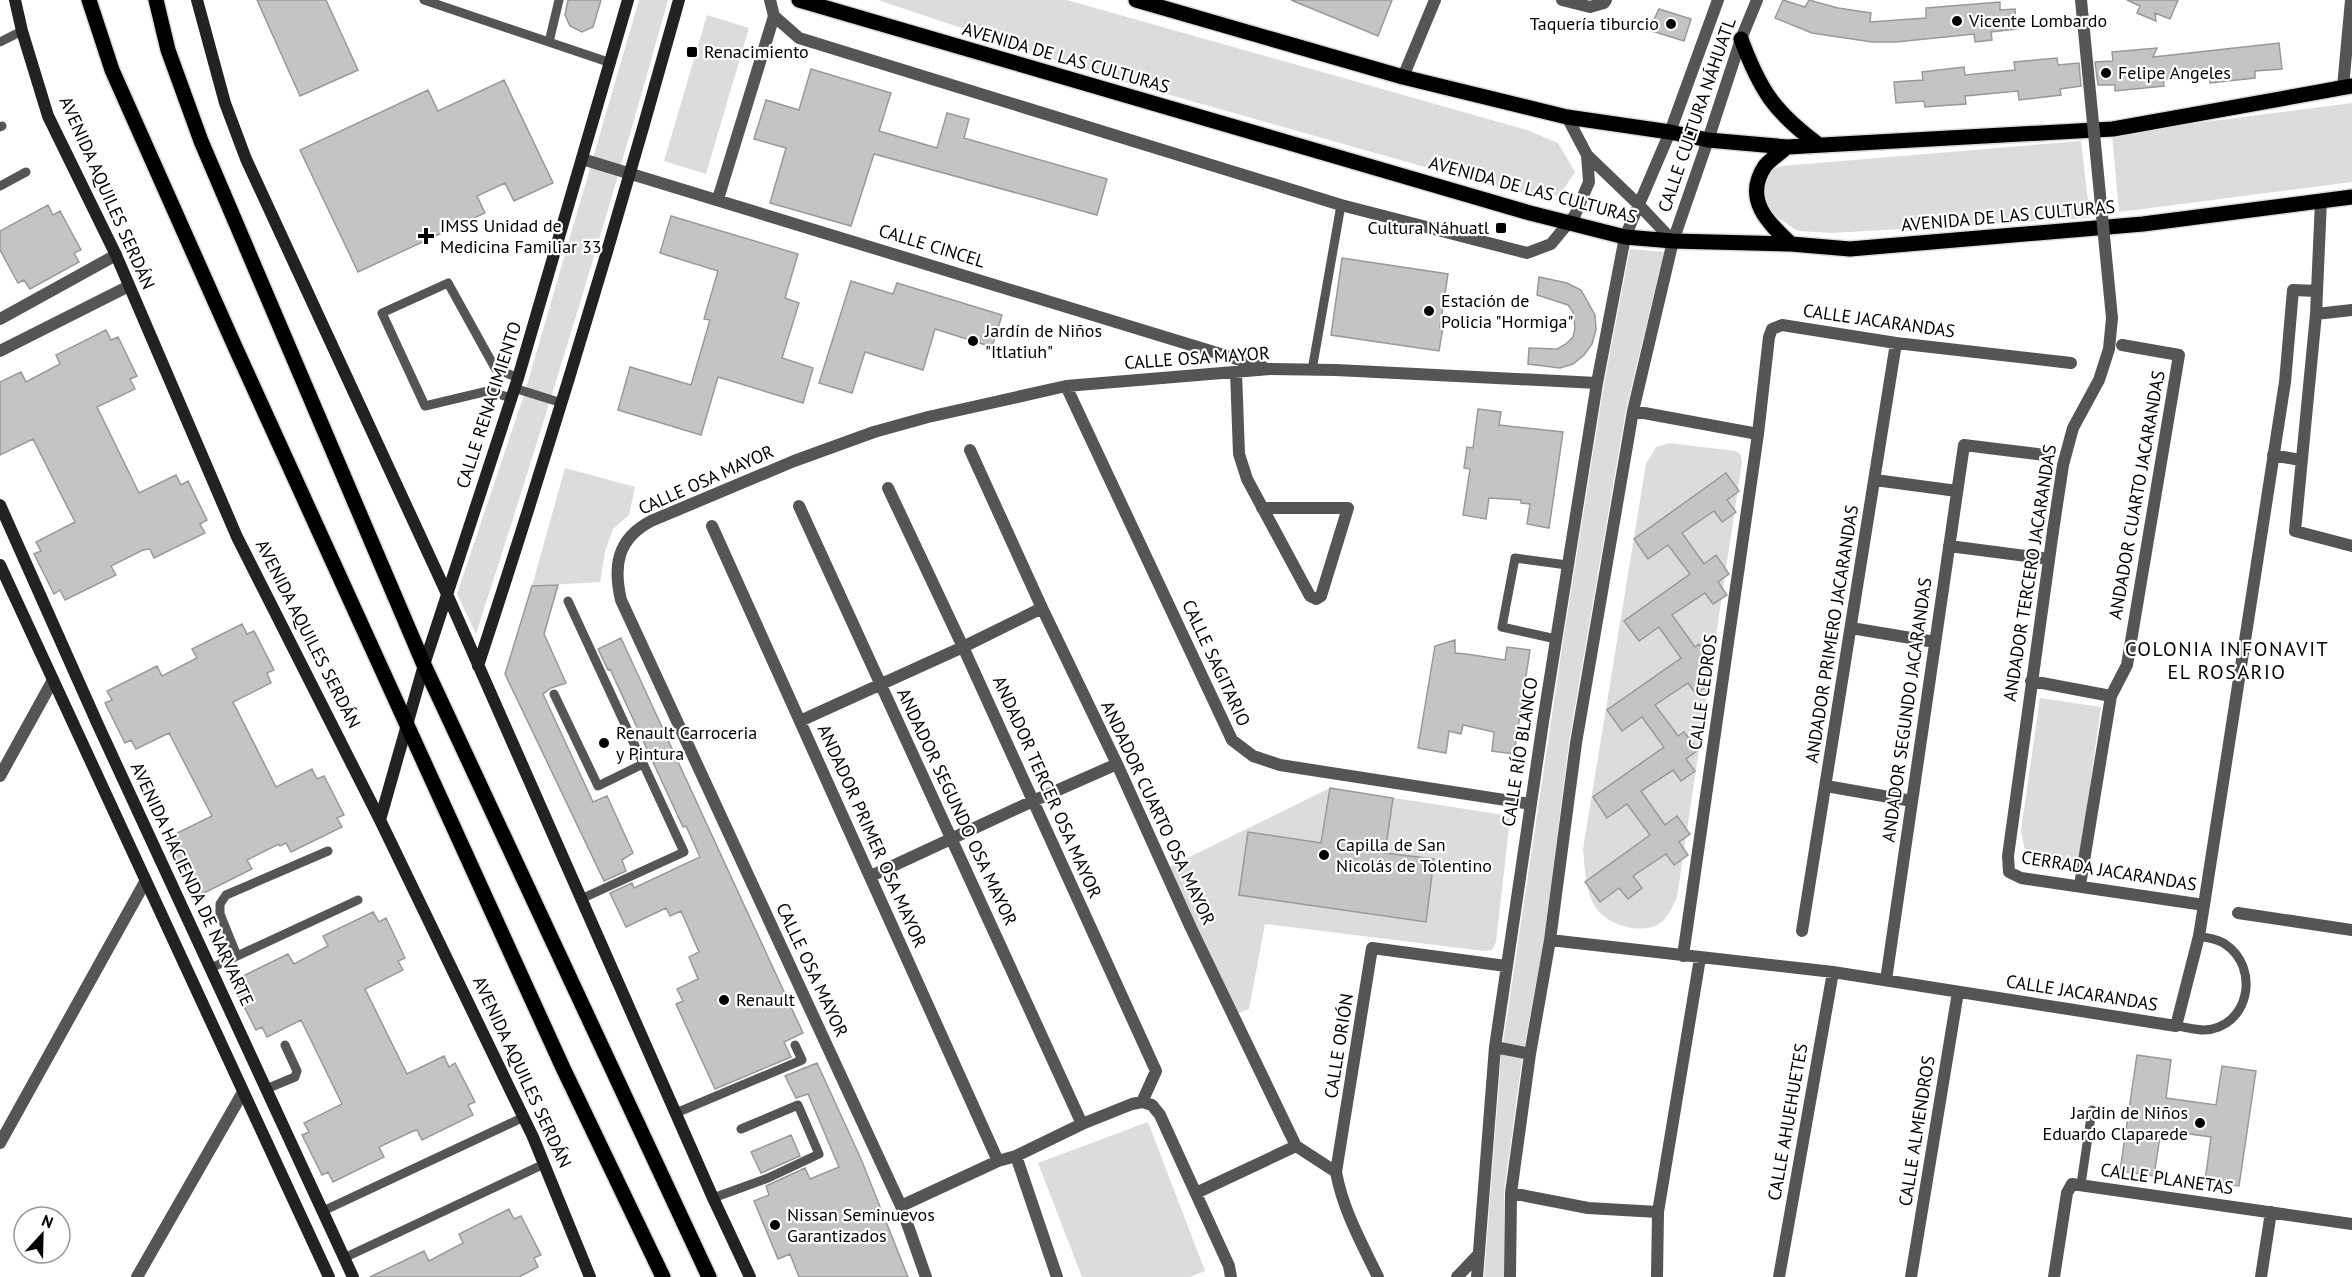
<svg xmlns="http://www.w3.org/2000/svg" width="2352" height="1277" font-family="'PT Sans',sans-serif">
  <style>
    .green { fill: #dcdcdc }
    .building { fill: #c4c4c4; stroke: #999; stroke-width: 1.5 }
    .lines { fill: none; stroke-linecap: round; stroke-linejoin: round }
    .primary-casing { stroke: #dbdbdb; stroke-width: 18 }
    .lane { stroke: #555; stroke-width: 9 }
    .street { stroke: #555; stroke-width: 12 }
    .secondary { stroke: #222; stroke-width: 12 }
    .primary { stroke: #000; stroke-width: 15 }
    .street-bridge { stroke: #555; stroke-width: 12 }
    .poi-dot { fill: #000; stroke: #fff; stroke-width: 2 }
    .labels { text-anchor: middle; stroke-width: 4.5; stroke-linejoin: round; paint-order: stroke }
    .poi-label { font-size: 18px; fill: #000; stroke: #fff; text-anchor: start }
    .street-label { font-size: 18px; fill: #000; stroke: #fff }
    .neighbourhood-label { font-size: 20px; letter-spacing: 1.5px; fill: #000; stroke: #fff }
  </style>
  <rect width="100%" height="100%" fill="#fff"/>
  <path class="green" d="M639 0H668C609 213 544 424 476 634L457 594 524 395Z
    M878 0H1067L1527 130 1558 143 1575 172 1559 196 1510 191 1113 79Z
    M707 15 749 28 706 174 664 161Z
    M2352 103V182L2119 212 2112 134Z
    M2081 141 2090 218 1832 233 1798 231 1764 209 1761 187 1766 172 1782 166Z
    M1630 249 1664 252 1626 410 1569 742 1544 941 1522 1060 1504 1192V1277H1484L1501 1056 1563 641 1604 384Z
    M1669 443 1736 451 1741 455 1742 462 1677 897C1673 905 1668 919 1659 924 1640 935 1608 925 1596 908 1585 891 1585 868 1583 849L1646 464 1656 447Z
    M565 468 635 487 629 515 613 529 605 552 600 582 532 586Z
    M2040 698 2101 707 2079 863 2026 856 2021 831Z
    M1330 788 1504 815 1510 819 1496 942 1492 950 1484 951 1265 924 1249 1009 1236 1014 1169 867Z
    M1148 1122 1205 1271 1190 1277H1082L1038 1163Z"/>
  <path class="building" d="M257 0H326L358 70 300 96Z
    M568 0H601L593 27 582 32 570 26 565 15Z
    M1291 0H1392L1378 36Z
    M1783 0 1805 7 1809 0 1838 8 1871 13 1870 22 1926 18V8L2000 2V10L2015 9 2016 29 1991 32 1992 40 1975 42 1974 34 1896 42H1872L1812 33 1775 18Z
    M2127 0H2178L2170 19 2155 13 2156 21 2137 13 2140 6Z
    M1659 9 1691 19 1684 41 1649 30Z
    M2279 43 2282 69 2255 71V78L2210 83 2209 75 2163 79 2164 86 2115 91V85H2098L2095 62 2113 61 2112 52 2157 48 2153 57Z
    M2057 58 2058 65 2079 63 2081 86 2060 89 2061 95 2019 100 2018 91 1965 96 1966 104 1937 106 1925 107 1924 101 1896 103 1894 82 1923 80 1922 72 1964 67 1965 75 2015 70 2014 62Z
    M811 69 891 93 879 131 937 148 947 113 969 119 964 138 1107 179 1097 215 874 154 851 226 770 203 786 148 754 139 766 100 799 110Z
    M504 80 553 183 514 201 505 183 477 196 485 213 358 272 300 150 428 90 438 111Z
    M48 205 53 215 60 211 81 250 74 253 79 262 30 289 24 280 18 283 0 250V231Z
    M671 216 798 254 785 298 799 303 782 358 813 368 803 403 718 377 701 435 618 410 630 367 691 385 710 320 704 319 718 271 660 253Z
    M1342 258 1448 274 1440 327H1443L1439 351 1331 335Z
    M1539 277 1567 283 1581 290 1595 315 1596 330 1592 344 1584 355 1573 364 1560 368 1528 364 1529 348 1557 349 1566 344 1573 337 1575 328 1573 312 1568 305 1537 295Z
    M851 281 893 294 897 283 1002 315 992 347 935 329 923 370 865 352 852 393 819 383Z
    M106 330 111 340 118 337 137 376 130 379 135 389 97 407 139 493 176 475 181 485 188 481 207 520 200 524 205 533 154 558 150 549 143 550 111 566 116 575 65 600 60 590 54 594 34 554 41 551 36 542 75 522 33 439 0 455V382L21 372 26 382 60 364 56 355Z
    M1478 409 1501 412 1499 425 1563 432 1549 528 1527 524 1530 504 1521 503V500L1489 498 1486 519 1463 515 1470 469 1464 468 1467 447 1473 448Z
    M1726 473 1739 491 1727 500 1736 512 1722 522 1714 511 1682 533 1704 564 1716 555 1729 574 1718 582 1727 595 1713 604 1705 593 1672 615 1695 647 1699 644 1713 663 1701 671 1710 684 1696 694 1688 683 1655 705 1678 736 1684 732 1698 750 1686 759 1695 771 1681 781 1673 770 1641 791 1665 825 1677 816 1690 834 1679 842 1688 855 1674 865 1666 854 1633 876 1642 888 1628 899 1619 888 1600 902 1585 882 1650 835 1627 804 1607 818 1593 797 1664 747 1642 717 1622 731 1607 710 1681 658 1659 627 1639 641 1624 621 1690 574 1668 545 1648 559 1634 539Z
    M558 585 544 634 566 683 551 688 543 694 593 802 607 796 633 853 622 860 626 871 604 881 505 674 532 586Z
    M242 624 247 634 254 631 274 670 267 673 271 683 233 702 276 787 312 769 317 779 324 776 344 815 337 818 342 827 291 852 286 843 280 846 279 844 247 860 252 869 202 894 197 885 191 888 171 848 178 845 173 835 212 816 169 733 136 749 131 740 125 743 105 703 112 700 107 691 157 666 162 676 197 658 192 649Z
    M621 638 803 1033 784 1042 791 1057 715 1089 676 1004 683 1001 677 989 698 979 689 957 699 952 681 911 670 916 666 908 626 927 610 893 632 883 634 888 700 857 686 826 683 827 610 669 608 670 598 649Z
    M1455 640V653L1466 654 1505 660 1507 647 1530 650 1514 754 1492 751 1494 732 1463 725 1461 734 1449 731 1446 753 1418 748 1435 646Z
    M1330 788 1393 798 1385 853 1434 859 1426 922 1239 895 1248 832 1321 843Z
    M373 912 379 922 386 918 405 958 398 961 403 970 365 989 407 1074 444 1056 449 1067 455 1063 475 1102 468 1105 473 1115 422 1140 417 1130 411 1132 379 1147 384 1157 333 1182 328 1172 322 1175 302 1135 309 1132 304 1123 342 1104 301 1020 267 1037 262 1027 256 1030 236 991 243 987 239 978 288 954 294 964 328 946 323 936Z
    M2137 1055 2171 1060 2166 1098 2216 1105 2222 1066 2256 1071 2239 1186 2205 1181 2211 1137 2161 1130 2154 1176 2120 1171Z
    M817 1063 861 1159 908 1277H799L790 1254 778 1259 754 1201 769 1195 766 1186 805 1168 810 1179 839 1167 808 1094 796 1098 785 1076Z
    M791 1135 800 1156 761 1173 751 1152Z
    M509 1209 514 1219 521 1216 541 1255 534 1258 538 1267 519 1277H370L424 1251 429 1261 463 1243 459 1234Z"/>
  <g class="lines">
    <g class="primary-casing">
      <path id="primary" d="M89 0 112 70 236 349 563 1068 663 1277
        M156 0 168 50 201 141 424 665 709 1277
        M799 0 1530 213 1625 237 1673 241 1791 244 1850 249 2143 224 2352 197
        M1136 0 1403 77 1567 117 1670 132 1708 140 1787 147 2113 129 2352 86
        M1741 39C1760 90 1774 112 1819 145
        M1787 147C1780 153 1771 159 1765 166 1743 199 1768 223 1791 244"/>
    </g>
    <path class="lane" d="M424 0 611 63
      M0 42 22 31
      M549 42 559 0
      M0 127 2 126
      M0 186 26 172
      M1312 370 1341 205
      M514 388 562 403
      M511 398 488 391 425 406 382 313 448 283 495 368 518 378
      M568 601 684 852 581 899
      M1556 639 1502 627 1515 558 1567 565
      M554 694 598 786 643 764
      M237 956 220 914V904L226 895 328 851
      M211 968 358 900
      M2176 1026C2185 1027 2195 1030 2204 1030 2249 1028 2261 968 2225 944 2218 939 2207 938 2199 936
      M266 1089 295 1077 297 1071 285 1045
      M676 1113 802 1060 795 1045
      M2081 1184 2092 1110
      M713 1198 768 1178 819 1154 798 1105 741 1129
      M323 1211 524 1117
      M344 1258 544 1164"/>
    <path class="street" d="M770 0 774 16 799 38 1341 205 1527 253 1551 244 1575 215 1589 182 1587 155
      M1562 0 1590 7 1604 3 1606 0
      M1403 77 1435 0
      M2343 87 2351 0
      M1567 117 1587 155 1639 205 1673 241
      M582 159 1263 367
      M718 199 774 16
      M2321 201 2316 314 2295 531 2352 546
      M2316 314 2352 310
      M0 319 116 255
      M0 351 129 286
      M1236 372 1239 454 1247 479 1310 596 1316 599 1321 596 1348 508H1262
      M1066 386 1232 740 1253 756 1280 765 1531 804
      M1633 411 1758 434
      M970 450 1042 608 1117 764 1191 928 1296 1146 1336 1172
      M2273 455 2300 460
      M1875 480 1957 491
      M888 488 963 647 1156 1071 1142 1102
      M799 506 1082 1124
      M712 526 998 1161
      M2053 531 2008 856 2009 872 2021 878 2204 905
      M1949 546 2049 559
      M1851 628 1935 642
      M2031 681 2111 696
      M800 721 963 647 1042 608
      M0 776 53 680
      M1826 786 1912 801
      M871 876 1033 801 1117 764
      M2080 885 2111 696 2127 665 2179 355 2122 345
      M2238 913 2352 930
      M1802 931 1896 343
      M1550 940 1833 972 2176 1026 2199 936 2204 905 2285 382 2293 290 2317 291
      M1683 956 1758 434 1769 337 1772 329 1782 325 1896 343 2071 363
      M1886 980 1964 445 2045 455
      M1495 1047 1530 1054
      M0 1143 145 882
      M1016 1156 1057 1277
      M1196 1193 1296 1146
      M1511 1193 1588 1208 1658 1212
      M901 1206 998 1161 1016 1156 1082 1124 1132 1104 1142 1102 1152 1105 1160 1115 1229 1266 1231 1277
      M137 1277 243 1092
      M926 1277 901 1206 621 600C613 566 617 539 651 521L794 461 874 432 928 417 1066 386 1270 369 1336 370 1597 383
      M1378 1277C1361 1242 1343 1210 1336 1172L1372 948 1506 966
      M1457 1277 1479 1254
      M1477 1277 1495 1047 1543 722 1597 383 1625 237 1670 132 1718 0
      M1510 1277 1511 1193 1530 1054 1550 940 1576 743 1633 411 1673 241 1708 140 1741 39 1757 0
      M1657 1277 1658 1212 1700 958
      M1779 1277 1833 972
      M1911 1277 1958 992
      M2054 1277 2067 1193 2072 1184 2352 1224
      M2261 1277 2271 1212"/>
    <path class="secondary" d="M15 0 22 31 48 116 116 255 237 537 380 820 533 1137 590 1277
      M197 0 225 103 246 159 447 594 713 1198 750 1277
      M0 505 98 725 353 1277
      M0 565 329 1277
      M478 666C550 446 617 224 679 0
      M380 820 424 665 518 378 628 0"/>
    <use href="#primary" class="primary"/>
    <path class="street-bridge" d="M2053 531 2063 465 2073 428 2099 380 2109 349 2112 318 2081 0"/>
  </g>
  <g class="poi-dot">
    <circle cx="1957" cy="21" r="6"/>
    <circle cx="1671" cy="24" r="6"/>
    <rect x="686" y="46" width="12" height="12" rx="3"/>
    <circle cx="2106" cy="73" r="6"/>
    <rect x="1495" y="222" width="12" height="12" rx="3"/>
    <path d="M423 227h6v6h6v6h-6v6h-6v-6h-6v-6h6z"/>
    <circle cx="1429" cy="311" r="6"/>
    <circle cx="973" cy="341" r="6"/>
    <circle cx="604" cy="743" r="6"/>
    <circle cx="1324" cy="855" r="6"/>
    <circle cx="724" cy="1000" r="6"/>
    <circle cx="2200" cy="1123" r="6"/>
    <circle cx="775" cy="1225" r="6"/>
  </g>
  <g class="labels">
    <g class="poi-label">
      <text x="1969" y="27">Vicente Lombardo</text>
      <text x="1659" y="30" text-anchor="end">Taquería tiburcio</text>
      <text x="704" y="58">Renacimiento</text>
      <text x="2118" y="79">Felipe Angeles</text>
      <text x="440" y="232">IMSS Unidad de<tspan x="440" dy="21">Medicina Familiar 33</tspan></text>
      <text x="1489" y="234" text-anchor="end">Cultura Náhuatl</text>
      <text x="1441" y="307">Estación de<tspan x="1441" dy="21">Policia "Hormiga"</tspan></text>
      <text x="985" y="337">Jardín de Niños<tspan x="985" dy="21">"Itlatiuh"</tspan></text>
      <text x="616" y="739">Renault Carroceria<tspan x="616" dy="21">y Pintura</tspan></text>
      <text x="1336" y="851">Capilla de San<tspan x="1336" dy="21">Nicolás de Tolentino</tspan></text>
      <text x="736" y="1006">Renault</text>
      <text x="2188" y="1119" text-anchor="end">Jardin de Niños<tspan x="2188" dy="21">Eduardo Claparede</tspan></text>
      <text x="787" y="1221">Nissan Seminuevos<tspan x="787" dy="21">Garantizados</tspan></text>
    </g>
    <g class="street-label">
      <text transform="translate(1066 58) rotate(16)" y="6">AVENIDA DE LAS CULTURAS</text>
      <text transform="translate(1697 115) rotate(-71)" y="6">CALLE CULTURA NÁHUATL</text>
      <text transform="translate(1533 190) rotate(15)" y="6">AVENIDA DE LAS CULTURAS</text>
      <text transform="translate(107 193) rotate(66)" y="6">AVENIDA AQUILES SERDÁN</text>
      <text transform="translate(2008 216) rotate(-5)" y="6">AVENIDA DE LAS CULTURAS</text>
      <text transform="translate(932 246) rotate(17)" y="6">CALLE CINCEL</text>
      <text transform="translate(1879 321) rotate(8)" y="6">CALLE JACARANDAS</text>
      <text transform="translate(1197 358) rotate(-4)" y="6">CALLE OSA MAYOR</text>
      <text transform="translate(489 405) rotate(-72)" y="6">CALLE RENACIMIENTO</text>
      <text transform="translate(706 480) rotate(-24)" y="6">CALLE OSA MAYOR</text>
      <text transform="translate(2137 495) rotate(-80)" y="6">ANDADOR CUARTO JACARANDAS</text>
      <text transform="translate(2030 573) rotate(-81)" y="6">ANDADOR TERCERO JACARANDAS</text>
      <text transform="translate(308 634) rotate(63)" y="6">AVENIDA AQUILES SERDÁN</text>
      <text transform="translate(1832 634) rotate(-81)" y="6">ANDADOR PRIMERO JACARANDAS</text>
      <text transform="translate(1216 663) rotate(65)" y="6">CALLE SAGITARIO</text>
      <text transform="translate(1703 692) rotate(-82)" y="6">CALLE CEDROS</text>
      <text transform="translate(1907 710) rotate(-82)" y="6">ANDADOR SEGUNDO JACARANDAS</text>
      <text transform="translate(1520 752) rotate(-81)" y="6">CALLE RÍO BLANCO</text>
      <text transform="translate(1047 787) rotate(66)" y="6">ANDADOR TERCER OSA MAYOR</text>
      <text transform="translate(957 807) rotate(65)" y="6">ANDADOR SEGUNDO OSA MAYOR</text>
      <text transform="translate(1158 813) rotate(65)" y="6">ANDADOR CUARTO OSA MAYOR</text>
      <text transform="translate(872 836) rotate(66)" y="6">ANDADOR PRIMER OSA MAYOR</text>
      <text transform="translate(2109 871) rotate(9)" y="6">CERRADA JACARANDAS</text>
      <text transform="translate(192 884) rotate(65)" y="6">AVENIDA HACIENDA DE NARVARTE</text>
      <text transform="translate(812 970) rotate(65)" y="6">CALLE OSA MAYOR</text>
      <text transform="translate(2082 993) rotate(9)" y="6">CALLE JACARANDAS</text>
      <text transform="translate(1339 1046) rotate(-81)" y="6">CALLE ORIÓN</text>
      <text transform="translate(522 1072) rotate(65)" y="6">AVENIDA AQUILES SERDÁN</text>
      <text transform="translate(1788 1122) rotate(-80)" y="6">CALLE AHUEHUETES</text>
      <text transform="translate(1917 1131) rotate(-81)" y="6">CALLE ALMENDROS</text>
      <text transform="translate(2167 1179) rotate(8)" y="6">CALLE PLANETAS</text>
    </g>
    <g class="neighbourhood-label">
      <text x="2227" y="656">COLONIA INFONAVIT<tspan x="2227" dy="23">EL ROSARIO</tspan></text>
    </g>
  </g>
  <g transform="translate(42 1235) rotate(22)"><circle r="28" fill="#ffffff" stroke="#999999" stroke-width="1.5"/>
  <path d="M0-4.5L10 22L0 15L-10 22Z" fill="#000000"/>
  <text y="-9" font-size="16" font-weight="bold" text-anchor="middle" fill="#000000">N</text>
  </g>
</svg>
